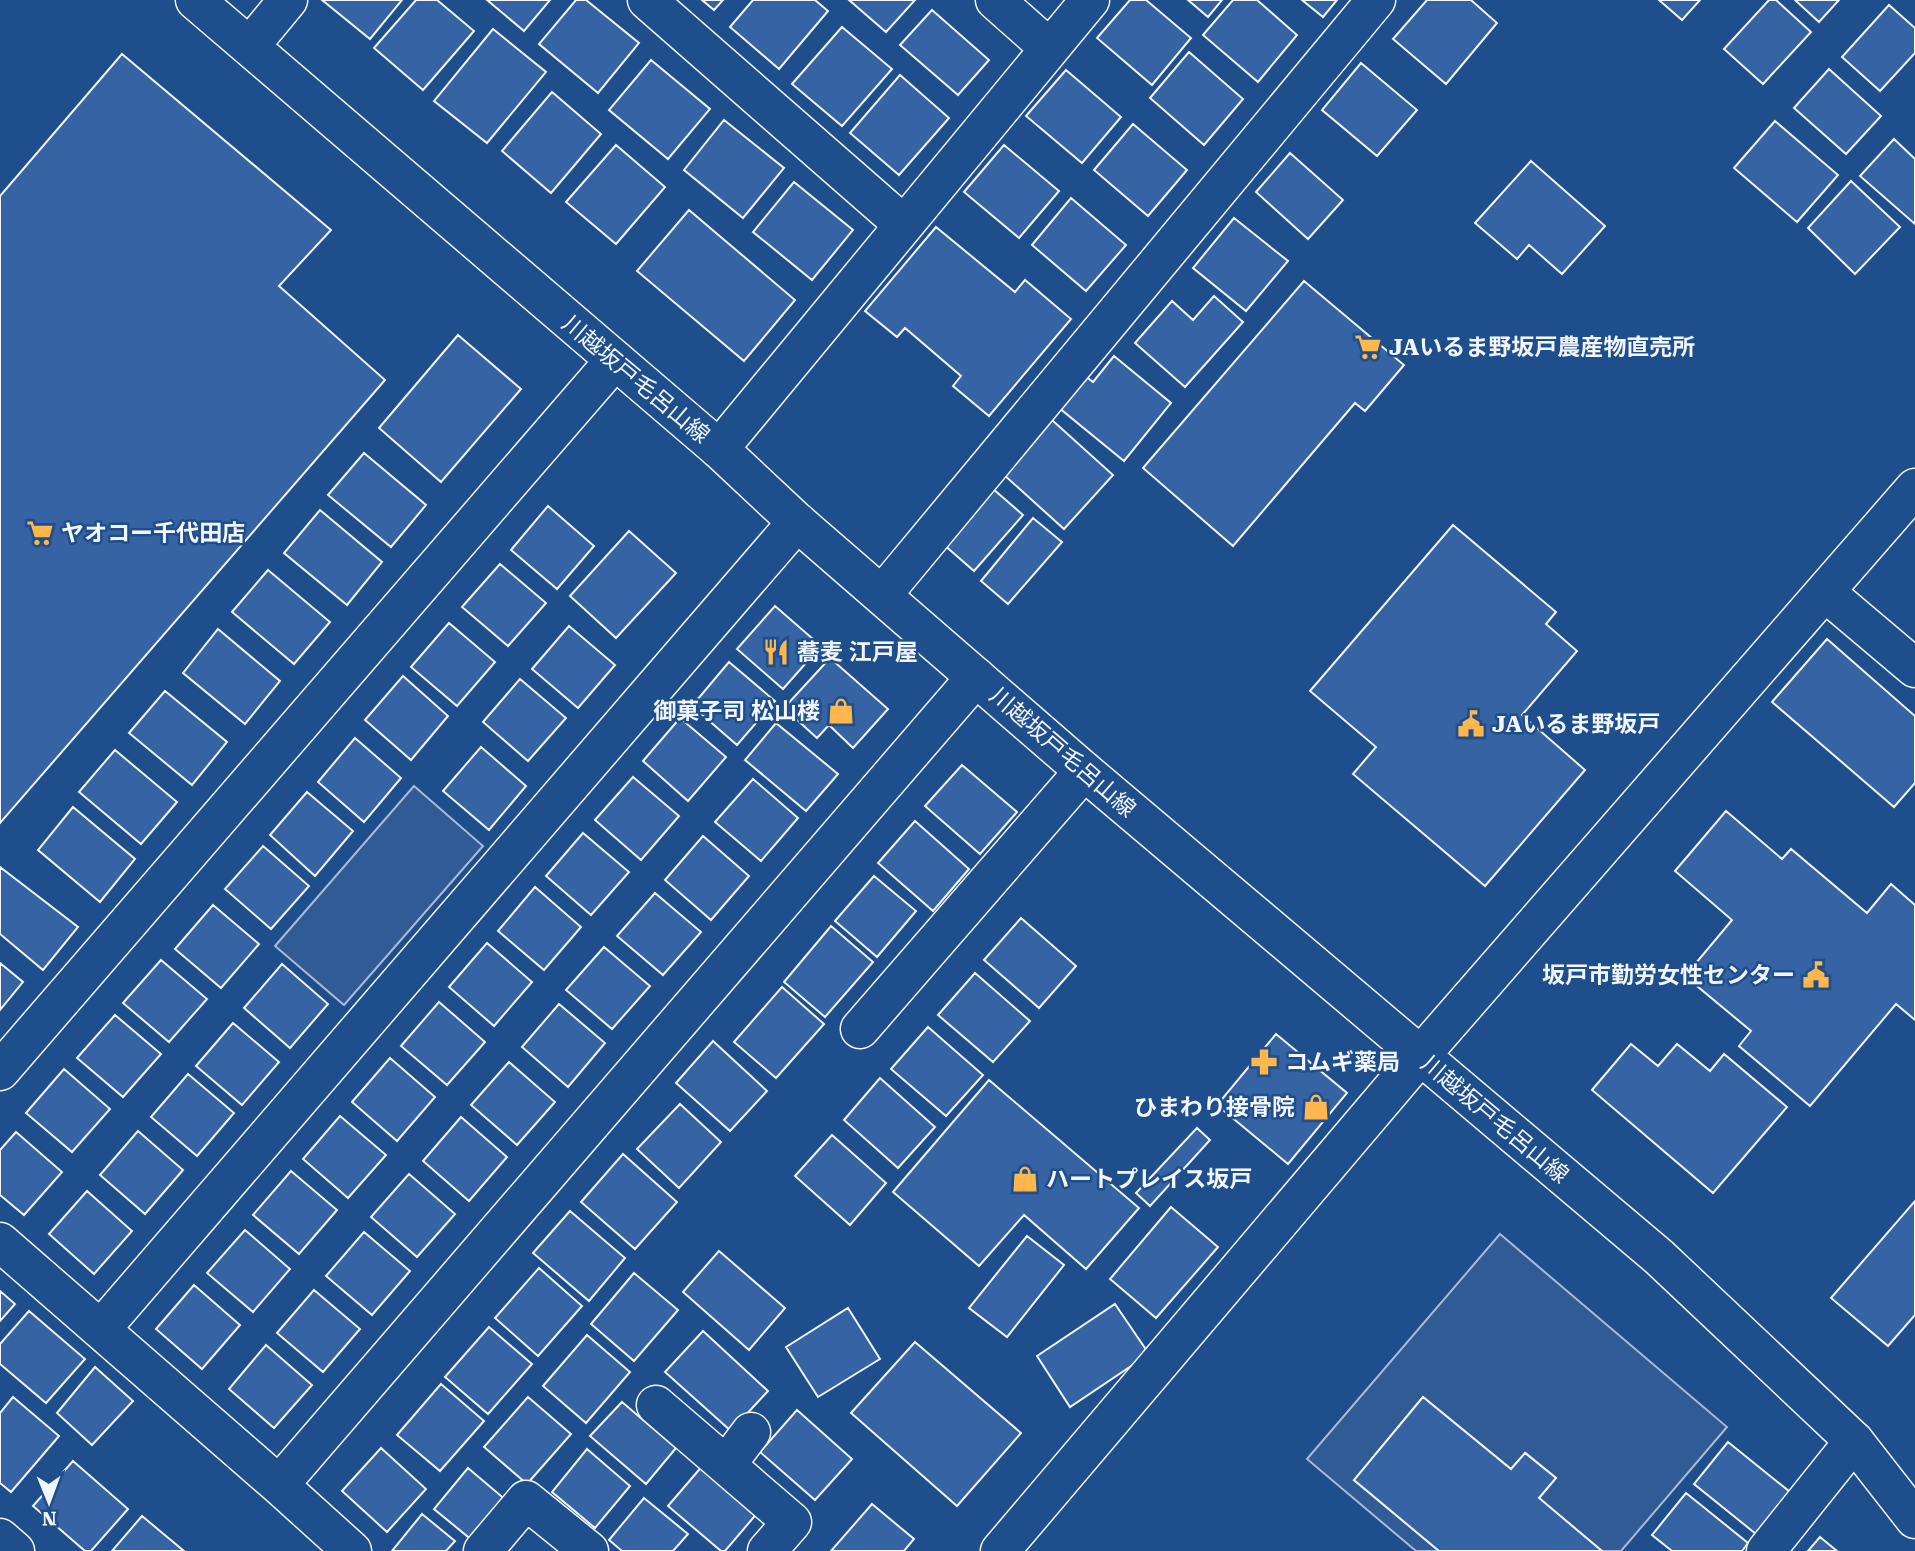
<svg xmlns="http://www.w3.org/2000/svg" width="1915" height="1551" font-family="'Roboto Serif','Noto Sans JP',serif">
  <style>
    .green { fill: #305b95; stroke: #a8bbd7; stroke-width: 2 }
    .building { fill: #3563a3; stroke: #f2f6ff; stroke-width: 2 }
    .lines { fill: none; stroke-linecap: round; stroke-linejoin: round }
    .minor-casing { stroke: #f2f6ff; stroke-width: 41 }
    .major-casing { stroke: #f2f6ff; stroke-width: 41 }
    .minor { stroke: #1f4e8c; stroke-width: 38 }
    .major { stroke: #1f4e8c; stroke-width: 38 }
    .labels { text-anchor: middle; stroke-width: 5; stroke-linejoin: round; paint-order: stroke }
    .poi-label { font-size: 23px; font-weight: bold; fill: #f2f6ff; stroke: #1f4e8c; text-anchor: start }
    .street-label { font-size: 23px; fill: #f2f6ff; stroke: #1f4e8c }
  </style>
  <rect width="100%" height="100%" fill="#1f4e8c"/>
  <path class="green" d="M414 786 483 846 344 1005 275 946Z
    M1500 1234 1727 1427 1621 1551H1602L1539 1498 1556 1478 1526 1453 1511 1469 1423 1397 1354 1480 1439 1551H1416L1307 1459Z"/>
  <path class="building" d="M322 0H402L370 39Z
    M416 0H437L474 31 423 90 374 48Z
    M487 0H550L524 31Z
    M576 0H586L639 43 598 93 539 44Z
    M702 0H723L714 10Z
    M753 0H815L828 11 779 69 730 27Z
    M849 0H915L886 32Z
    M1130 0H1146L1191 38 1152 85 1097 38Z
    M1188 0H1222L1208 17Z
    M1233 0H1257L1297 35 1258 82 1203 35Z
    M1302 0H1337L1323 17Z
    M1427 0H1471L1497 23 1446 84 1393 39Z
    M1659 0H1700L1682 20Z
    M1769 0H1776L1811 32 1763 84 1724 49Z
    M1795 0H1839L1819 22Z
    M1889 5 1915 28V53L1880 91 1842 57Z
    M932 10 989 60 958 95 900 45Z
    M842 27 892 69 842 126 792 84Z
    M493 29 546 72 487 143 434 101Z
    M1189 52 1243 99 1204 145 1150 98Z
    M122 54 331 230 279 286 385 380 0 823V196Z
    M651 60 710 109 668 159 609 110Z
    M1361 63 1417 110 1377 156 1322 110Z
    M1829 69 1881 116 1846 154 1794 108Z
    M1066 70 1121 117 1082 163 1026 116Z
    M900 75 949 118 899 175 850 133Z
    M552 92 601 134 551 193 502 151Z
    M724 120 784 168 743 218 684 170Z
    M1775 121 1838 175 1797 222 1734 168Z
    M1133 124 1187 170 1148 216 1094 170Z
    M1894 139 1915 159V224L1860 176Z
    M616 145 665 187 616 244 566 202Z
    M1004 145 1059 191 1019 238 964 192Z
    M1290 153 1343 200 1308 239 1256 192Z
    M1531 161 1605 226 1562 274 1529 245 1517 259 1475 223Z
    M1851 181 1900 227 1855 274 1808 228Z
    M794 182 853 230 812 280 753 232Z
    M1071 198 1126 245 1086 291 1032 245Z
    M689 210 795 300 744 361 637 271Z
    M1234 218 1288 261 1246 311 1193 268Z
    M936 227 1015 292 1025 280 1071 319 989 416 953 386 961 376 905 328 897 337 865 311Z
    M1304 281 1404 365 1365 411 1355 403 1233 546 1143 468Z
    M1214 296 1243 322 1185 387 1135 343 1172 301 1193 320Z
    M458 335 521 389 441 482 379 428Z
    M1114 356 1171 403 1124 461 1058 407 1084 375 1093 382Z
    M1052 420 1113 475 1064 529 1003 474Z
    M364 453 426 505 391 547 328 495Z
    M992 488 1023 515 974 571 943 544Z
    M548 506 594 546 557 589 511 550Z
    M320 510 382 562 347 605 284 553Z
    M1033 518 1062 542 1008 604 981 581Z
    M1453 525 1556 612 1546 624 1577 651 1522 715 1585 770 1485 886 1353 774 1376 747 1310 691Z
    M629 531 676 573 616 638 570 596Z
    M500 564 546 603 508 646 462 607Z
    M268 570 330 622 294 664 232 612Z
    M775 606 821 646 783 689 737 649Z
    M449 623 495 662 457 706 411 667Z
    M569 626 615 665 578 708 532 669Z
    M218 629 280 681 245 724 183 673Z
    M1827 639 1915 716V783L1894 807 1772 702Z
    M830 658 888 709 853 748 829 725 817 738 784 708Z
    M729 662 775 701 737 745 692 706Z
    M403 676 448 716 411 760 365 720Z
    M520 679 566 718 528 761 483 722Z
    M165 691 227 742 192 785 129 733Z
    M680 718 726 757 688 801 643 761Z
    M776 723 838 774 806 811 745 760Z
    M355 738 401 778 364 822 318 782Z
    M481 747 526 786 489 830 443 791Z
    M115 750 177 802 141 844 79 792Z
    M962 765 1017 812 980 854 925 806Z
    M633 777 679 816 641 860 595 820Z
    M753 779 798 818 761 861 715 822Z
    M307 792 353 831 315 876 270 835Z
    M73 807 135 859 100 902 38 850Z
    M1726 811 1782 859 1791 849 1867 913 1891 884 1915 905V1020L1896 1004 1810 1106 1739 1046 1751 1031 1685 976 1732 920 1675 871Z
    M915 821 969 869 933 911 878 863Z
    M583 833 629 872 591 915 546 876Z
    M703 836 749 876 711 920 665 880Z
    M263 846 309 886 271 929 225 889Z
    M0 867 78 927 43 970 0 934Z
    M874 876 916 911 877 957 835 921Z
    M535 887 581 927 544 970 498 931Z
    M655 893 701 932 663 975 617 936Z
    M213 905 259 944 221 988 175 949Z
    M1021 918 1076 966 1039 1008 984 960Z
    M831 926 873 962 825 1017 784 982Z
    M487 943 532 982 494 1026 449 987Z
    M604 947 650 986 612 1029 566 990Z
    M161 960 207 999 169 1042 123 1003Z
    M0 963 23 982 0 1010Z
    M282 964 328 1004 290 1048 244 1008Z
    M975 973 1030 1021 993 1062 938 1015Z
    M782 987 824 1024 776 1078 734 1042Z
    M439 1002 485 1042 447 1085 401 1046Z
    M559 1004 605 1043 568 1087 522 1047Z
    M115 1015 161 1054 123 1097 77 1058Z
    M233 1023 279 1062 242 1105 196 1066Z
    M928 1027 983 1075 946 1116 891 1069Z
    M1276 1034 1347 1093 1288 1164 1217 1105Z
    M713 1041 767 1091 730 1131 676 1083Z
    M1631 1044 1658 1066 1677 1044 1710 1071 1724 1054 1787 1107 1713 1193 1592 1090Z
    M390 1058 435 1097 397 1141 352 1102Z
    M509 1062 555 1102 517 1145 471 1105Z
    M64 1069 110 1109 72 1152 26 1113Z
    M188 1074 234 1113 197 1156 151 1117Z
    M880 1078 935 1127 898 1168 844 1120Z
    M989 1080 1139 1208 1086 1269 1024 1215 979 1266 893 1192Z
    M680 1104 721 1142 679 1188 637 1149Z
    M340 1116 386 1155 348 1198 303 1159Z
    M461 1117 507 1157 469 1201 423 1161Z
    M1197 1128 1210 1140 1150 1206 1136 1193Z
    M138 1131 183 1170 145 1214 100 1175Z
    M16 1132 62 1172 24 1215 0 1195V1150Z
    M832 1135 886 1183 850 1225 795 1176Z
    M623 1154 677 1202 635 1249 581 1202Z
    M291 1171 337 1210 299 1254 253 1215Z
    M409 1174 455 1214 417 1257 371 1217Z
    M87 1191 132 1231 94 1274 49 1234Z
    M1915 1201V1315L1888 1346 1831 1298Z
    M1171 1207 1218 1247 1156 1318 1110 1279Z
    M570 1211 625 1258 589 1301 533 1253Z
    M245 1230 290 1269 253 1312 207 1273Z
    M364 1232 410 1271 372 1315 326 1276Z
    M1027 1236 1064 1265 1007 1337 969 1308Z
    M719 1251 785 1308 749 1350 683 1292Z
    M539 1268 582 1306 538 1356 495 1318Z
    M634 1273 678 1310 634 1361 591 1324Z
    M194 1285 240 1325 202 1369 156 1329Z
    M314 1290 360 1329 323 1372 277 1333Z
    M0 1291 15 1304 0 1321Z
    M1115 1304 1149 1354 1070 1407 1037 1356Z
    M848 1308 880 1359 818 1397 786 1347Z
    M29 1311 85 1359 46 1403 0 1364V1344Z
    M489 1327 532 1364 488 1414 445 1377Z
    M703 1331 768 1391 731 1431 665 1372Z
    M587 1335 630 1372 586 1423 543 1386Z
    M915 1342 1021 1433 957 1506 851 1413Z
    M266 1345 312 1385 274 1428 229 1389Z
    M95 1367 133 1401 92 1445 57 1413Z
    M441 1384 484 1421 440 1471 397 1435Z
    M13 1397 59 1436 11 1492 0 1483V1413Z
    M528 1397 571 1434 527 1484 484 1447Z
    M1423 1397 1511 1469 1525 1453 1556 1478 1539 1498 1602 1551H1439L1354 1480Z
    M622 1402 676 1448 646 1484 590 1436Z
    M797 1410 852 1459 815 1500 760 1452Z
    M1728 1442 1790 1492 1756 1534 1694 1484Z
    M381 1448 426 1489 387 1532 342 1491Z
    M587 1449 630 1486 595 1528 552 1492Z
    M73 1461 128 1509 91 1551H85L33 1506Z
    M704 1464 759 1511 725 1551H721L668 1506Z
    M468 1468 507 1501 473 1541 434 1509Z
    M1686 1493 1748 1543 1742 1551H1672L1652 1535Z
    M644 1498 688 1534 673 1551H622L609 1540Z
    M872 1504 914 1539 904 1551H831Z
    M422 1514 455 1541 446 1551H392Z
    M142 1516 184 1551H112Z
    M1820 1537 1837 1551H1808Z"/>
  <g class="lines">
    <g class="minor-casing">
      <path id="minor" d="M647 0 904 225
        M995 0 1049 48
        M250 46 288 0
        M719 449 1090 0
        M1825 592 1915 668
        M882 595 1376 0
        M860 1029 1084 771
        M0 1071 615 360
        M0 1242 279 1485 352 1551
        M101 1329 797 522
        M656 1405 792 1522 767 1551
        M726 1465 751 1432
        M279 1485 976 677
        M0 1538 15 1551
        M483 1551 526 1500 589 1551
        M1000 1551 1420 1056 1915 488
        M1766 1551 1854 1441"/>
    </g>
    <g class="major-casing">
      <path id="major" d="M195 0 719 449 797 522 1084 771 1659 1257 1854 1441 1915 1519"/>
    </g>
    <use href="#minor" class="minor"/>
    <use href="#major" class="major"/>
  </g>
  <defs>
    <g id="supermarket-bare" transform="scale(2.1)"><path d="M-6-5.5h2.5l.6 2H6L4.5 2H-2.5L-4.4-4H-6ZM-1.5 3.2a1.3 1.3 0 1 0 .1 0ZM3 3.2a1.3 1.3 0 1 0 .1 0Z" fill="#ffb74d" stroke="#1f4e8c" stroke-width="2.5" paint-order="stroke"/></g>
    <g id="restaurant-bare" transform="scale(2.1)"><path d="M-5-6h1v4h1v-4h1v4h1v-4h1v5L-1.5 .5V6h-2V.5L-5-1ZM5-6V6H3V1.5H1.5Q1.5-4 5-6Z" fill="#ffb74d" stroke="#1f4e8c" stroke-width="2.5" paint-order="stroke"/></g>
    <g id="shop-bare" transform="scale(2.1)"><path d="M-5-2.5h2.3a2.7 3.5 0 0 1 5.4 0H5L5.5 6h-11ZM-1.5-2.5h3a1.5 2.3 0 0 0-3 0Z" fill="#ffb74d" stroke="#1f4e8c" stroke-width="2.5" paint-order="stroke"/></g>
    <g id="civic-bare" transform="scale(2.1)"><path d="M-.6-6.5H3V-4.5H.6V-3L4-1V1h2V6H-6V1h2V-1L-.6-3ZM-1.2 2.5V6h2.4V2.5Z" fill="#ffb74d" stroke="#1f4e8c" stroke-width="2.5" paint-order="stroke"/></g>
    <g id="pharmacy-bare" transform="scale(2.1)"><path d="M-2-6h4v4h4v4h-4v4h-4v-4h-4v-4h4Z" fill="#ffb74d" stroke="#1f4e8c" stroke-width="2.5" paint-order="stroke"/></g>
  </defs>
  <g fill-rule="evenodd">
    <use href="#supermarket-bare" x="1368" y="347"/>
    <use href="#supermarket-bare" x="40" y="533"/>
    <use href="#restaurant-bare" x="776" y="652"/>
    <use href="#shop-bare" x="841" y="711"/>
    <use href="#civic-bare" x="1471" y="724"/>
    <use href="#civic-bare" x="1816" y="975"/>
    <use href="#pharmacy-bare" x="1264" y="1062"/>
    <use href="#shop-bare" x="1316" y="1107"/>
    <use href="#shop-bare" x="1025" y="1179"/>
  </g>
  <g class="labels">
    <g class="poi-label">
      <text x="1389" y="355">JAいるま野坂戸農産物直売所</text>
      <text x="61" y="541">ヤオコー千代田店</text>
      <text x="797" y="660">蕎麦 江戸屋</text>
      <text x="820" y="719" text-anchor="end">御菓子司 松山楼</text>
      <text x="1492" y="732">JAいるま野坂戸</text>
      <text x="1795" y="983" text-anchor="end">坂戸市勤労女性センター</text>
      <text x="1285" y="1070">コムギ薬局</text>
      <text x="1295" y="1115" text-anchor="end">ひまわり接骨院</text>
      <text x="1046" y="1187">ハートプレイス坂戸</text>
    </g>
    <g class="street-label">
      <text transform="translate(636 379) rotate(40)" y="8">川越坂戸毛呂山線</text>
      <text transform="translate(1063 752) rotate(41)" y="8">川越坂戸毛呂山線</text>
      <text transform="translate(1495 1119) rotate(40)" y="8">川越坂戸毛呂山線</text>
    </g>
  </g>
  <g transform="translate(49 1502) rotate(179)" stroke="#1f4e8c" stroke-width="5" paint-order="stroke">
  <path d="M0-5L12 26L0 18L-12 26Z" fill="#f2f6ff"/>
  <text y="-10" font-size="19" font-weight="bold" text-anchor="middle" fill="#f2f6ff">N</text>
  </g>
</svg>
